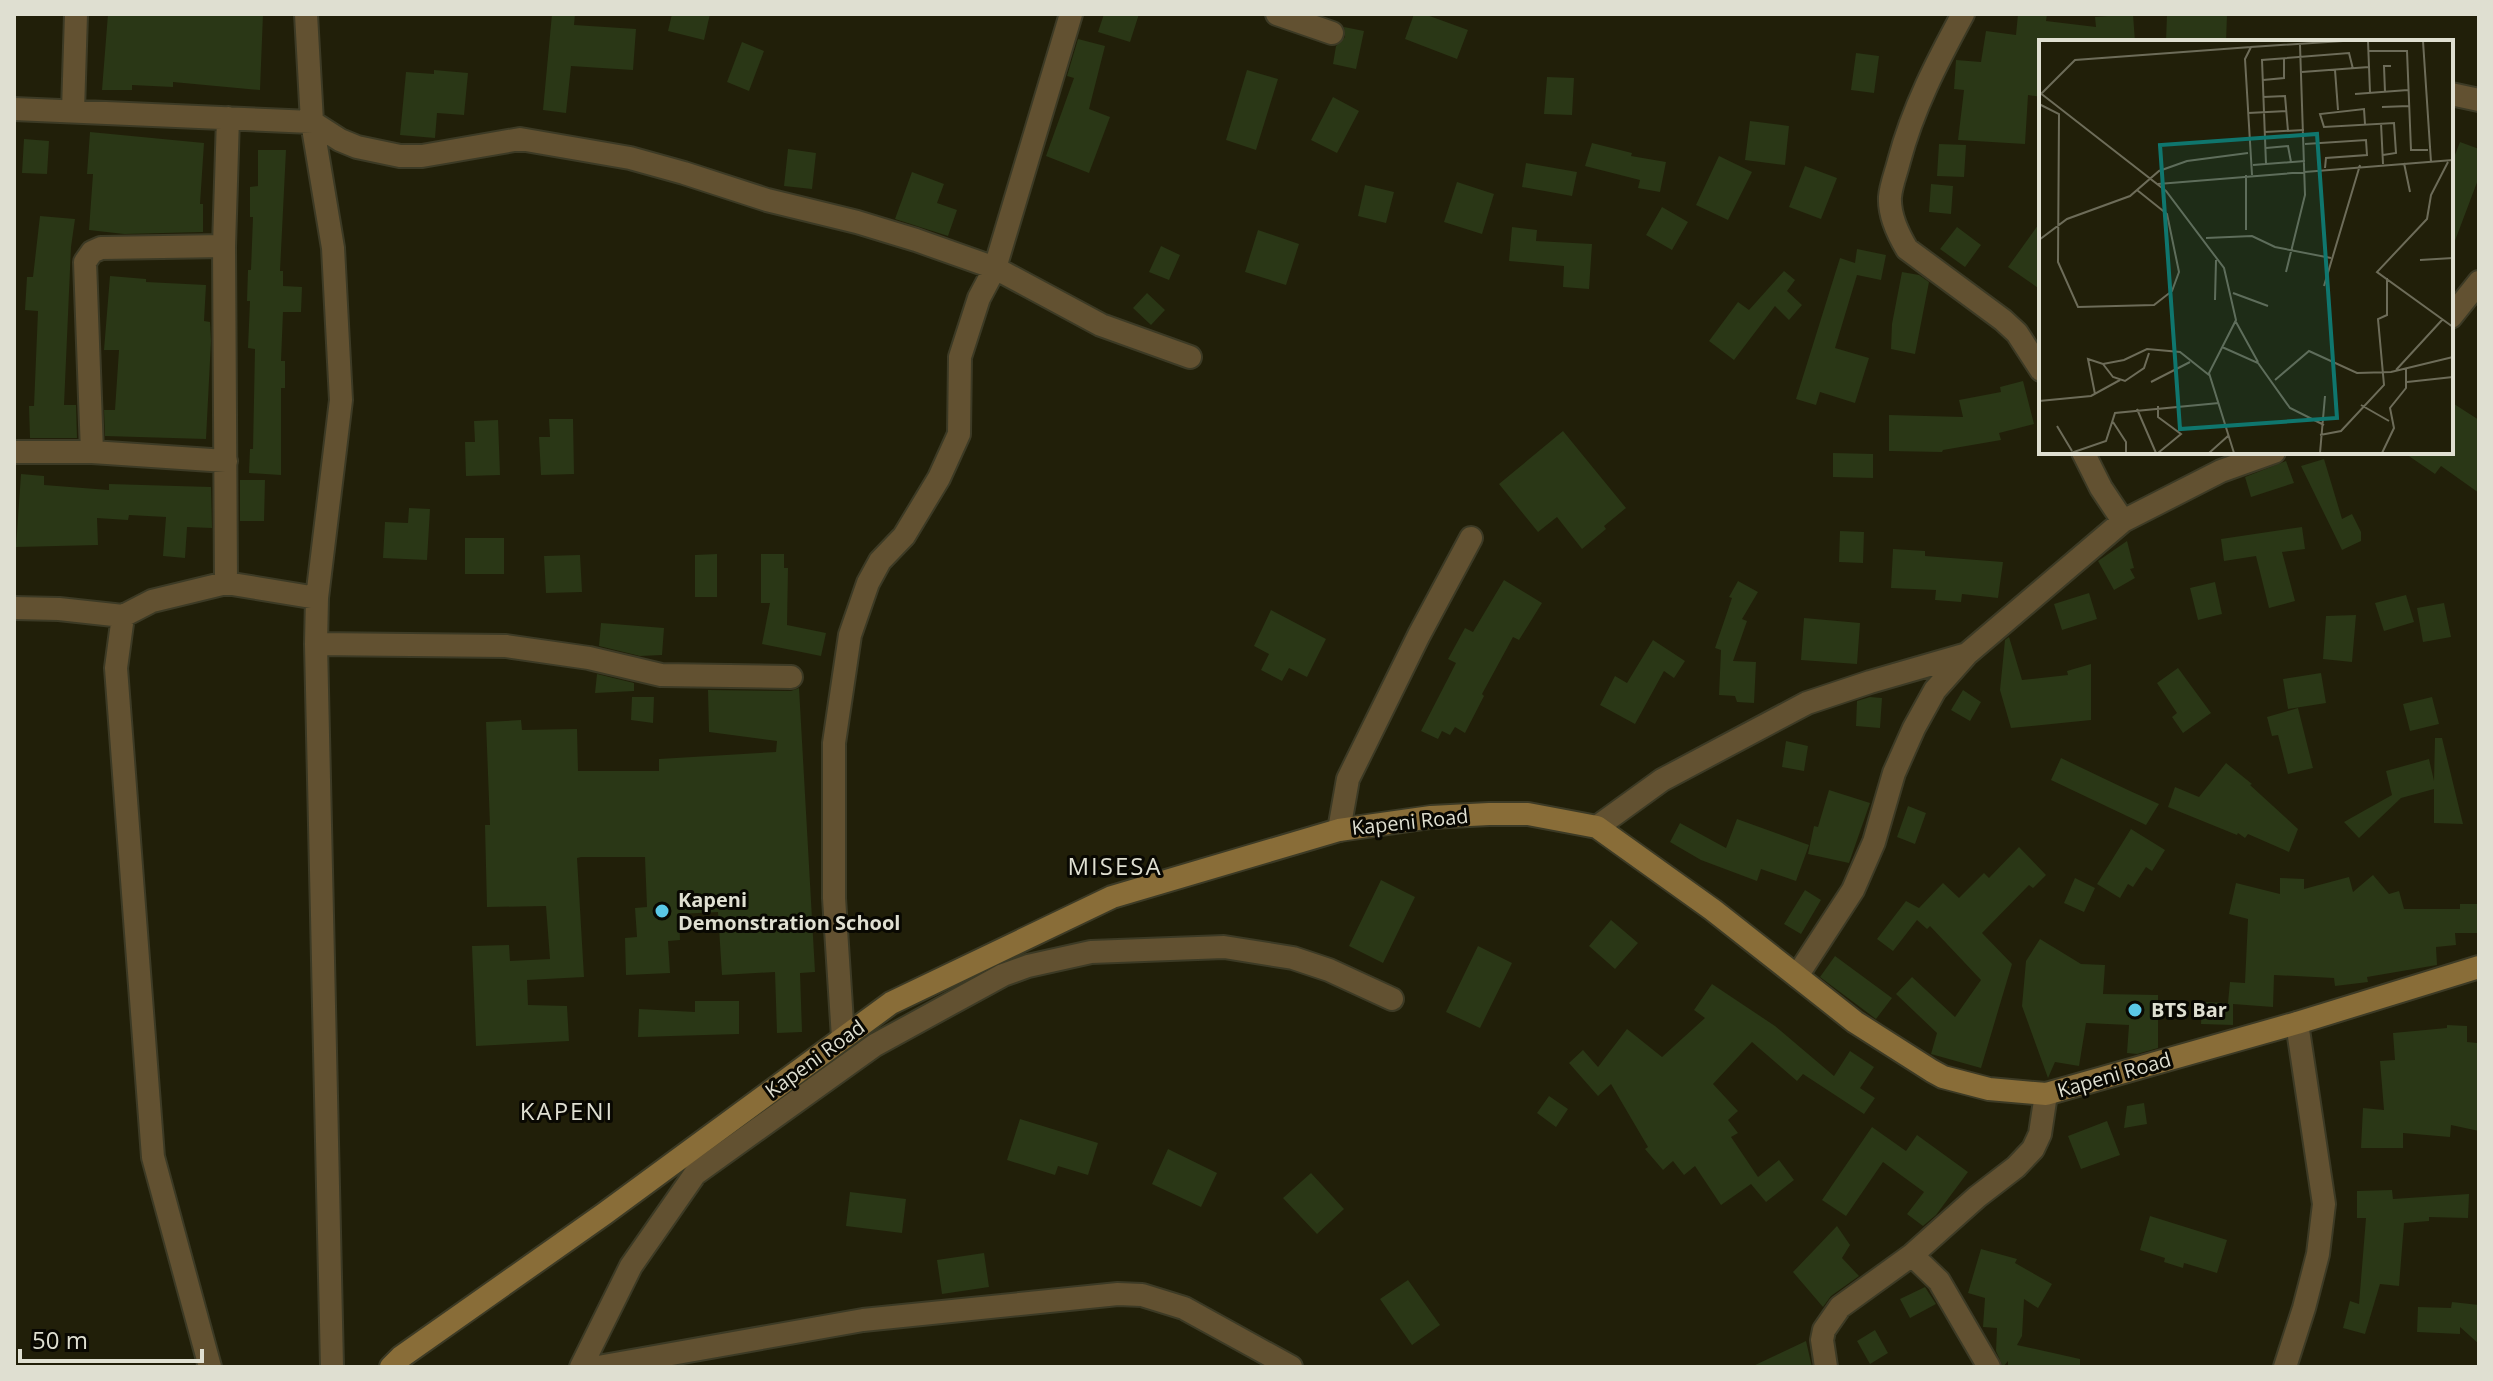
<svg xmlns="http://www.w3.org/2000/svg" width="2493" height="1381" font-family="'Open Sans',sans-serif">
  <style>
    .building { fill: #2a3716 }
    .lines { fill: none; stroke-linecap: round; stroke-linejoin: round }
    .minor-casing { stroke: #3c3a25; stroke-width: 26 }
    .secondary-casing { stroke: #3c3a25; stroke-width: 26 }
    .minor { stroke: #625131; stroke-width: 22 }
    .secondary { stroke: #896d38; stroke-width: 22 }
    .poi-dot { fill: #5ac8e6; stroke: #090802; stroke-width: 3 }
    .labels { text-anchor: middle; stroke-width: 6; stroke-linejoin: round; paint-order: stroke }
    .street-label { font-size: 20px; fill: #dfdfd1; stroke: #090802 }
    .poi-label { font-size: 20px; font-weight: bold; fill: #dfdfd1; stroke: #090802; text-anchor: start }
    .quarter-label { font-size: 24px; letter-spacing: 2px; fill: #dfdfd1; stroke: #090802 }
    .inset-road { fill: none; stroke: #6d6c59; stroke-width: 2 }
    .view { fill: #0f766e; fill-opacity: 0.15; stroke: #0f766e; stroke-width: 4 }
    .inset-edge { fill: none; stroke: #dfdfd1; stroke-width: 4 }
  </style>
  <rect width="100%" height="100%" fill="#211f09"/>
  <path class="building" d="M108 14H263L260 90 173 82V87L132 85V90H102Z
    M552 14H575L574 25 636 29 633 70 571 66 566 113 543 110Z
    M672 14H710L704 40 668 31Z
    M1104 14H1139L1130 42 1098 32Z
    M1414 14H1424L1468 30 1457 59 1405 39Z
    M2018 14H2047L2046 21 2096 27 2095 17 2133 14 2135 42H2041V97L2028 95 2025 144 1958 140 1964 90 1954 89 1956 60 1981 62 1986 31 2016 35Z
    M2167 14 2227 15 2226 42H2166Z
    M1344 27 1364 31 1356 69 1333 64 1336 46 1345 37Z
    M1078 39 1105 46 1089 109 1110 117 1089 173 1046 156 1074 78 1067 76Z
    M742 42 764 51 749 91 727 82Z
    M1856 53 1879 56 1874 93 1851 90Z
    M434 70 468 73 464 115 437 113 435 138 400 135 406 72 434 74Z
    M1247 70 1278 79 1256 150 1226 140Z
    M1547 77 1574 78 1572 115 1544 114Z
    M1333 97 1359 111 1337 153 1311 140Z
    M1750 121 1789 126 1785 165 1745 160Z
    M90 132 204 143 200 204H203V232L124 234 89 230 93 174H87Z
    M24 139 49 141 47 174 22 173Z
    M2460 142 2479 149V177L2453 246 2451 165Z
    M1592 143 1632 153 1631 156 1666 162 1660 192 1638 188 1640 180 1585 166Z
    M1939 144 1966 145 1964 177 1937 176Z
    M788 149 816 153 812 189 784 186Z
    M258 150H286L280 271H283V286L302 287 301 312H283L281 361H285V388H281V475L249 473 250 449H253L255 349 248 348 250 301H247L248 270H251L253 217H250V187L258 186Z
    M1719 156 1752 172 1728 220 1696 205Z
    M1526 163 1577 172 1572 196 1522 187Z
    M1805 166 1837 178 1821 219 1789 207Z
    M912 172 944 184 937 203 957 210 948 236 895 219Z
    M1457 182 1494 194 1482 234 1444 222Z
    M1931 184 1953 186 1951 214 1929 212Z
    M1365 185 1394 192 1386 223 1358 216Z
    M1662 207 1688 222 1672 250 1646 235Z
    M40 216 75 219 71 247 64 405H76L77 438H30L29 406H34L38 311 25 310 27 277H33Z
    M2041 221V290L2008 267Z
    M1512 227 1537 230 1536 241 1592 244 1589 289 1563 287 1564 266 1509 261Z
    M1957 227 1981 245 1965 267 1940 249Z
    M1258 230 1299 244 1286 285 1245 272Z
    M1161 246 1180 255 1169 280 1149 272Z
    M1857 249 1886 255 1881 280 1857 275 1835 348 1869 358 1855 403 1820 392 1816 405 1796 399 1840 258 1855 263Z
    M1784 271 1795 280 1787 291 1802 305 1789 320 1775 306 1734 360 1709 341 1738 302 1749 310Z
    M1902 272 1919 275 1929 282 1915 354 1891 349 1892 324Z
    M110 276 146 279V282L206 285 204 321 210 322 211 341 206 439 105 436 104 410H115L119 350H104Z
    M1147 293 1165 310 1151 325 1133 308Z
    M2023 381 2034 424 1999 433 2001 440 1943 450 1942 452 1889 451V415L1963 417 1959 400 2001 392 2000 387Z
    M2451 402 2479 420V493L2441 466 2435 474 2403 452H2451Z
    M549 419H573L574 474 541 475 539 437H550Z
    M498 420 500 475 466 476 465 442H475L474 421Z
    M1563 431 1626 508 1604 526 1606 529 1582 549 1557 517 1538 532 1499 484Z
    M1833 453 1873 454V478L1833 477Z
    M2324 459 2342 519 2352 514 2361 532V541L2342 550 2301 466Z
    M2286 461 2294 483 2251 497 2245 477Z
    M21 474 44 476V485L109 490V484L211 487 212 528 187 527 185 558 163 556 166 517 129 515 128 520 97 518 98 545 16 547Z
    M240 480H265L264 521H240Z
    M409 508 430 509 427 560 383 558 385 522 408 523Z
    M2302 527 2305 549 2282 552 2295 601 2269 608 2256 556 2224 561 2221 539Z
    M1840 531 1864 532 1863 563 1839 562Z
    M465 538H504V574H465Z
    M2127 541 2134 568 2130 569 2135 578 2114 590 2098 561Z
    M1893 549 1925 551V556L2003 562 1998 598 1962 594 1961 602 1935 600 1936 590 1891 588Z
    M717 554V597H695V555Z
    M761 554H784V568H788L787 625 826 633 821 656 762 644 770 603H761Z
    M580 555 582 592 546 593 544 556Z
    M1504 580 1542 603 1519 640 1513 637 1482 694 1484 696 1465 733 1455 727 1450 735 1442 731 1438 739 1421 731 1456 663 1448 659 1465 628 1473 632Z
    M1738 581 1758 592 1742 619 1747 621 1733 661 1756 662 1754 703 1737 702 1735 696 1719 695 1721 650 1715 648 1732 598 1729 597Z
    M2215 582 2222 614 2198 620 2190 588Z
    M2089 593 2097 619 2062 630 2054 604Z
    M2406 595 2414 622 2384 631 2375 603Z
    M2444 603 2451 637 2423 642 2417 608Z
    M1271 610 1326 639 1307 677 1289 668 1282 681 1261 670 1269 654 1254 646Z
    M2356 615 2352 662 2323 659 2326 616Z
    M1804 618 1860 623 1857 664 1801 660Z
    M601 623 664 628 662 655 640 656 599 646Z
    M2009 637 2022 680 2068 675 2067 671 2091 664V720L2011 728 2000 690 2005 640Z
    M1653 640 1685 661 1674 678 1664 671 1635 724 1600 705 1615 676 1627 683Z
    M2178 668 2211 713 2183 733 2172 717 2177 713 2157 683Z
    M2321 673 2326 703 2288 709 2283 679Z
    M597 674 634 683V691L595 693Z
    M799 688 815 972 800 973 802 1032 777 1033 775 972 722 975 718 912 679 914 680 940 668 941 670 973 626 975 625 938 637 937 635 908 647 907 645 857H581L577 858 584 977 527 980 528 1005 567 1006 569 1041 476 1046 472 946 509 945 510 961 550 959 546 906 487 907 485 825H490L486 722 521 720 522 730 577 729 578 771H659V759L776 752 777 741 709 732 708 690 791 691Z
    M1963 690 1981 702 1970 721 1951 710Z
    M632 697H654L653 723 631 720Z
    M1870 697 1882 698 1880 728 1856 726 1857 701Z
    M2432 697 2439 724 2410 731 2403 704Z
    M2298 708 2313 768 2288 774 2278 735 2272 736 2267 717Z
    M2435 738H2442L2463 824 2434 823V789L2401 798 2359 838 2344 822 2392 795 2386 771 2429 759 2434 781Z
    M1786 741 1808 746 1804 771 1782 767Z
    M2061 758 2130 791 2159 804 2146 825 2051 780Z
    M2226 763 2252 784 2250 785 2298 829 2289 852 2248 834 2245 838 2238 833 2237 835 2168 807 2175 787 2199 797Z
    M1829 790 1870 803 1849 863 1808 854 1814 826 1818 827Z
    M1908 806 1926 813 1915 844 1897 837Z
    M1737 819 1809 845 1796 881 1761 869 1757 881 1701 860 1670 842 1680 823 1726 848Z
    M2131 829 2165 850 2152 871 2146 867 2133 887 2128 884 2120 898 2097 884Z
    M2019 847 2046 875 2033 888 2029 885 1982 933 2012 964 1981 1068 1931 1054 1937 1033 1896 994 1912 977 1955 1017 1981 980 1930 926 1927 929 1917 920 1893 951 1877 939 1906 901 1919 908 1943 883 1959 898 1984 873 1989 878Z
    M2373 875 2389 894 2399 891 2404 909H2460V904H2479V933H2455L2456 945 2436 947 2437 965 2367 977 2368 982 2335 986 2334 978 2274 975 2273 1007 2233 1004V1025L2201 1024 2202 1002 2228 1003 2230 982 2245 983 2248 919 2229 914 2236 883 2280 894V878L2304 879V889L2349 877 2353 892Z
    M2075 878 2095 888 2084 912 2064 903Z
    M1381 880 1415 897 1383 963 1349 946Z
    M1805 890 1821 900 1801 934 1784 924Z
    M1611 920 1638 943 1615 969 1589 946Z
    M2040 939 2081 964 2105 965 2103 994 2158 995V1048L2137 1054 2127 1053 2129 1025 2086 1023 2079 1066 2055 1062 2048 1078 2022 1006 2026 961Z
    M1478 946 1512 963 1480 1028 1446 1012Z
    M1835 956 1892 998 1876 1019 1820 977Z
    M1712 984 1775 1026 1834 1076 1850 1051 1874 1067 1860 1088 1875 1098 1864 1114 1803 1074 1797 1081 1752 1042 1713 1084 1738 1111 1728 1120 1738 1133 1731 1137 1758 1177 1779 1160 1794 1180 1766 1202 1751 1184 1721 1205 1695 1166 1684 1175 1673 1161 1663 1170 1645 1149 1648 1147 1611 1084 1598 1096 1569 1063 1583 1050 1598 1067 1627 1029 1662 1057 1705 1018 1694 1010Z
    M695 1001H739V1034L638 1037 639 1009 695 1012Z
    M2447 1025 2467 1026V1042L2477 1043 2479 1131 2451 1125 2450 1137 2403 1133V1148H2361L2363 1108 2384 1110 2380 1061 2395 1060 2393 1033 2447 1028Z
    M1549 1096 1568 1109 1556 1127 1537 1113Z
    M2144 1103 2147 1124 2124 1128 2127 1106Z
    M1020 1119 1098 1143 1088 1175 1058 1166 1055 1175 1007 1160Z
    M2107 1121 2120 1155 2081 1169 2068 1136Z
    M1872 1127 1906 1151 1917 1135 1968 1172 1936 1215 1923 1226 1907 1214 1924 1192 1883 1162 1846 1216 1822 1200Z
    M1168 1149 1217 1173 1201 1207 1152 1184Z
    M1311 1173 1344 1209 1317 1234 1283 1198Z
    M2392 1190 2393 1199 2469 1194 2468 1218 2429 1217V1221L2404 1223 2399 1286 2380 1284 2365 1334 2343 1328 2350 1301 2359 1304 2366 1218H2357V1191Z
    M850 1192 906 1199 902 1233 846 1226Z
    M2150 1216 2227 1240 2217 1273 2184 1263 2183 1268 2164 1262 2165 1258 2140 1250Z
    M1837 1226 1850 1245 1842 1258 1859 1276 1831 1296 1823 1307 1793 1272Z
    M1981 1249 2017 1259 2015 1263 2052 1284 2038 1308 2024 1299 2022 1336 2017 1345 2080 1359V1367H2008V1361L2003 1367 1996 1351 1997 1328 1983 1327 1985 1298 1968 1293Z
    M984 1253 989 1287 942 1294 937 1260Z
    M1408 1280 1440 1325 1412 1345 1380 1299Z
    M1925 1287 1936 1304 1910 1318 1900 1299Z
    M2452 1302 2479 1305V1344L2460 1327V1334L2417 1332 2418 1307 2451 1308Z
    M1875 1330 1888 1353 1870 1364 1857 1341Z
    M1806 1341 1812 1367H1751Z"/>
  <g class="lines">
    <g class="minor-casing">
      <path id="minor" d="M306 14 312 122 333 248 341 400 317 598 316 644 332 1367
        M1277 14 1332 33
        M1963 14C1937 62 1913 108 1899 161 1896 173 1891 185 1890 197 1889 215 1898 234 1907 249L2003 320 2017 333 2041 370
        M2451 94 2479 100
        M14 109 312 122 340 140 357 147 400 156H422L520 139 630 158 684 173 767 200 857 222 916 240 995 268 1101 325 1190 357
        M73 111 76 14
        M2451 317 2479 282
        M14 452H92L226 461
        M92 452 85 262 92 252 101 248 224 246
        M2083 452 2101 488 2123 521
        M226 583 224 246 228 118
        M14 608 59 609 123 616 152 601 226 583 317 598
        M123 616 116 668 153 1157 210 1367
        M316 644 506 646 589 658 661 675 791 677
        M1597 827 1662 780 1807 703 1870 682 1967 654
        M1339 830 1348 779 1419 635 1471 538
        M1797 976 1853 890 1874 842 1894 773 1914 728 1935 690 1967 654 2123 521 2221 471 2274 452
        M843 1038 834 898V743L850 635 868 583 880 561 904 536 939 478 959 434 960 357 979 298 995 268 1071 14
        M1912 1255 1939 1281 1989 1367
        M581 1367 631 1266 695 1174 875 1045 1003 975 1028 966 1091 952 1224 947 1293 958 1329 970 1392 999
        M598 1367 863 1320 1118 1294 1142 1295 1184 1308 1291 1367
        M1826 1367 1822 1340 1824 1330 1840 1307 1912 1255 1977 1197 2016 1167 2033 1149 2040 1134 2046 1094
        M2285 1367 2304 1308 2318 1254 2324 1204 2297 1023"/>
    </g>
    <g class="secondary-casing">
      <path id="secondary" d="M391 1367 401 1357 604 1214 891 1003 1112 897 1339 830 1431 817 1489 814H1528L1597 827 1713 910 1855 1022 1932 1071 1943 1077 1989 1089 2046 1094 2297 1023 2479 967"/>
    </g>
    <use href="#minor" class="minor"/>
    <use href="#secondary" class="secondary"/>
  </g>
  <g class="poi-dot">
    <circle cx="662" cy="911" r="8"/>
    <circle cx="2135" cy="1010" r="8"/>
  </g>
  <g class="labels">
    <g class="street-label">
      <text transform="translate(1410 822) rotate(-6)" y="7">Kapeni Road</text>
      <text transform="translate(815 1059) rotate(-36)" y="7">Kapeni Road</text>
      <text transform="translate(2114 1075) rotate(-16)" y="7">Kapeni Road</text>
    </g>
    <g class="poi-label">
      <text x="678" y="907">Kapeni<tspan x="678" dy="23">Demonstration School</tspan></text>
      <text x="2151" y="1017">BTS Bar</text>
    </g>
    <g class="quarter-label">
      <text x="1115" y="875">MISESA</text>
      <text x="567" y="1120">KAPENI</text>
    </g>
  </g>
  <g transform="translate(2039 40)">
    <rect width="414" height="414" fill="#211f09"/>
    <path class="inset-road" d="M329 1 331 53M384 1 392 122M329 11H368L372 110H389M296 30 299 70M263 32 330 27M224 40 245 38V18M0 52 127 151 185 228 197 280 170 333 195 413M346 52 345 26H352M316 54 369 50M1 55 36 20 212 7M224 57 246 56 249 91M0 64 20 74 19 222 39 267 115 265 133 251 140 232 128 174 98 150M343 67 370 66M209 73 248 71M342 83 344 124M326 84 325 69 281 74 285 87 355 83 357 113 344 115M226 92 265 90M266 104 327 100 328 115 287 118 286 128M227 108 249 106 252 122M409 122 392 155 388 179 338 232 414 287M365 123 371 152M227 124 223 20 310 13 314 29M214 125 266 121M207 135V190M213 135 206 19 212 7 304 1M119 144 414 120M167 198 213 196 236 207 292 218M0 200 28 179 91 156 120 131 148 121 209 113M381 220 414 218M247 232 266 155 261 5M285 246 321 125M194 253 229 266M176 260 177 220M197 282 219 322M183 307 219 323 251 368 285 385M64 324 74 337 86 341 105 328 110 313M357 330 403 280M236 340 270 311 318 333 352 332 414 317M112 342 151 322M368 342 414 337M56 354 49 319 64 324 85 320 108 309 141 312 170 335M0 361 52 356 81 340M322 365 350 381M119 366V377L142 394 119 413M98 369 117 413M74 382 87 402V413M18 386 33 411M281 395 302 391 345 345 339 279 348 275V238M32 413 67 401 76 373 180 363M170 413 189 396M281 413 286 356M343 413 355 388 351 368 367 348V329"/>
    <path class="view" d="M278 94 298 378 141 389 121 105Z"/>
    <rect width="414" height="414" class="inset-edge"/>
  </g>
  <rect width="2493" height="1381" fill="none" stroke="#dfdfd1" stroke-width="32"/>
  <path d="M20 1349v12h182v-12" fill="none" stroke="#dfdfd1" stroke-width="4"/>
  <text x="32" y="1349" font-size="24" fill="#dfdfd1" stroke="#090802" stroke-width="6" paint-order="stroke">50 m</text>
</svg>
